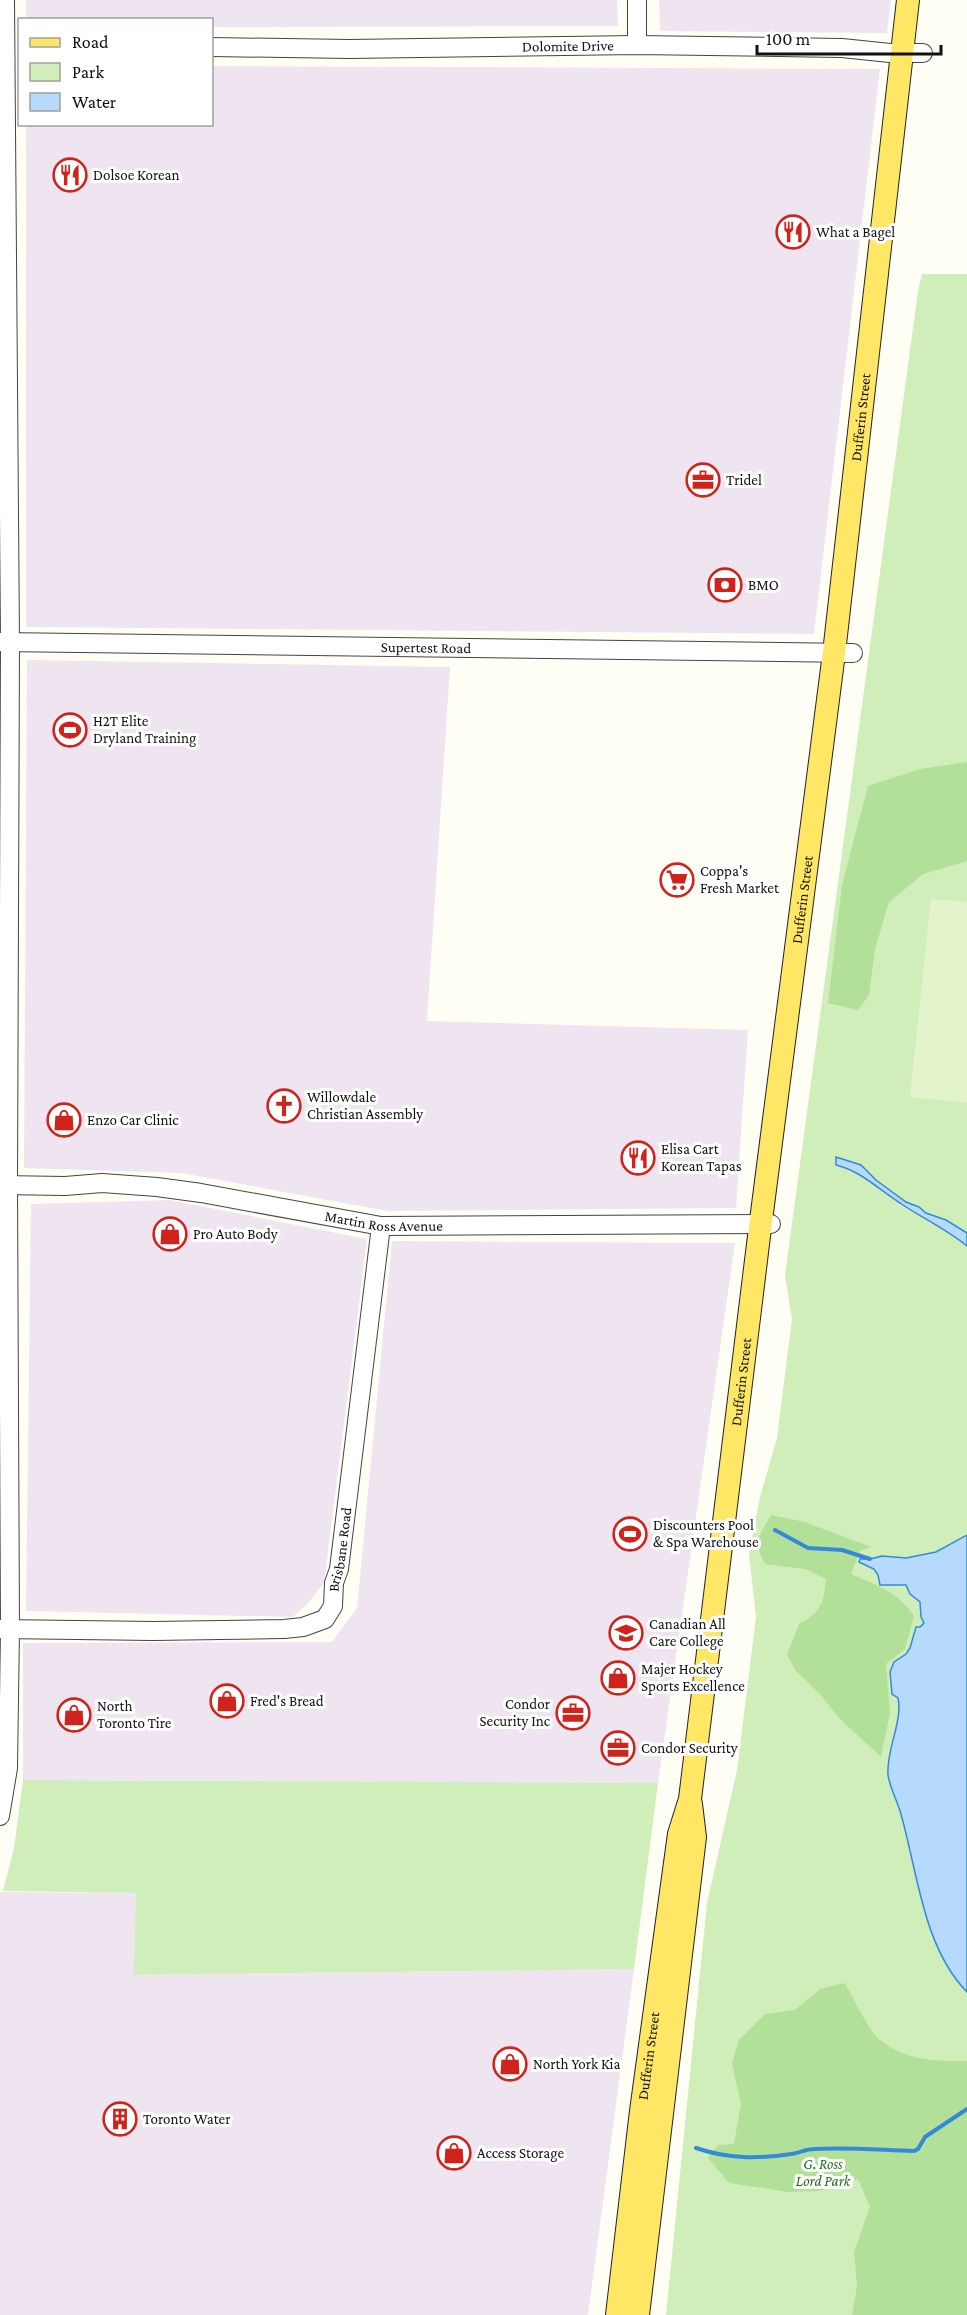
<svg xmlns="http://www.w3.org/2000/svg" width="967" height="2315" font-family="'Crimson Pro',serif">
  <style>
    .industrial { fill: #efe5f0 }
    .green { fill: #d0eeba }
    .forest { fill: #b2e098 }
    .pitch { fill: #e3f4cd }
    .water { fill: #b5dafb; stroke: #3589d9; stroke-width: 1.5 }
    .lines { fill: none; stroke-linecap: round; stroke-linejoin: round }
    .stream { stroke: #3589d9; stroke-width: 4 }
    .minor-casing { stroke: #444; stroke-width: 20 }
    .major-casing { stroke: #222; stroke-width: 24 }
    .minor { stroke: #fff; stroke-width: 18 }
    .major { stroke: #ffe765; stroke-width: 22 }
    .labels { text-anchor: middle; stroke-width: 6; stroke-linejoin: round; paint-order: stroke }
    .street-label { font-size: 15px; fill: #111; stroke: #fff }
    .poi-label { font-size: 15px; fill: #111; stroke: #fff; text-anchor: start }
    .park-label { font-size: 15px; font-style: italic; fill: #24701a; stroke: #fff }
  </style>
  <rect width="100%" height="100%" fill="#fffef5"/>
  <path class="industrial" d="M26 0H617L618 26 212 27V20H26Z
    M659 0H891L887 33 660 31Z
    M212 66 880 69 814 634 26 627V125L212 124Z
    M27 660 450 667 427 1021 748 1030 736 1208 387 1211 181 1173 24 1168Z
    M170 1200 367 1239 324 1583 309 1602 293 1617 26 1611 31 1204Z
    M392 1241 735 1243 658 1783 23 1780V1643L332 1642 357 1608Z
    M0 1892 137 1893 135 1975 634 1969 588 2315H0Z"/>
  <path class="green" d="M922 274H967V2315H666L707 1903 737 1770 756 1617 749 1554 760 1497 777 1438 792 1319 785 1275 918 291Z
    M23 1780 658 1783 634 1969 134 1975 136 1893 3 1891 14 1848Z"/>
  <path class="forest" d="M967 762V861L923 874 889 902 875 949 869 995 858 1010 828 1003 842 885 868 786 920 769Z
    M771 1515 805 1522 871 1547 860 1551 851 1574C876 1585 899 1592 914 1616L905 1649 886 1664 890 1713 881 1757 839 1718 820 1694 796 1671 787 1655 799 1624C820 1613 824 1603 826 1579L805 1569 765 1564C753 1541 759 1536 771 1515Z
    M845 1983C852 1996 869 2031 879 2039 905 2061 934 2061 967 2061V2315H852L857 2286 854 2252 870 2207 858 2179 819 2191 789 2192 729 2183 708 2158 718 2145 734 2144 741 2104 732 2063 739 2040 765 2014 795 2010 820 1989Z"/>
  <path class="pitch" d="M931 899 967 902V1103L910 1097Z"/>
  <path class="water" d="M836 1157 861 1165 876 1180 906 1202 919 1207 926 1213 946 1220 967 1233V1246C946 1229 922 1218 900 1203 878 1189 861 1171 836 1165Z
    M967 1535V1992C924 1948 918 1876 902 1818 899 1804 890 1789 888 1775 886 1749 903 1722 898 1698L892 1694 890 1672 894 1662 906 1654 910 1648 916 1627H920L924 1623 921 1617 920 1602 910 1594 906 1585H880L878 1575 874 1569 859 1562 860 1559H870L882 1556 906 1558 936 1552Z"/>
  <g class="lines">
    <path class="stream" d="M775 1530 808 1548 842 1550 870 1559
      M696 2148C728 2159 758 2159 791 2154 799 2153 806 2149 814 2149 847 2147 880 2150 914 2151L918 2149 925 2137 967 2109"/>
    <g class="minor-casing">
      <g id="minor">
        <path d="M637 45V0"/>
        <path id="s1" d="M212 47 349 49 637 45 842 48 890 53H923"/>
        <path id="s2" d="M0 642 853 653"/>
        <path id="s3" d="M0 1185 65 1186 102 1183 157 1187 201 1193 381 1226 771 1224"/>
        <path id="s4" d="M0 1629 153 1631 284 1629 303 1627 325 1619 333 1606 334 1583 339 1569 381 1226"/>
        <path d="M0 1816 8 1768 10 1629 8 1185 10 642 5 0"/>
      </g>
    </g>
    <g class="major-casing">
      <g id="major">
        <path id="s5" d="M617 2315 641 2111 679 1834 690 1799 759 1236 834 653 908 0"/>
        <path d="M638 2315 695 1837 691 1804"/>
      </g>
    </g>
    <use href="#minor" class="minor"/>
    <use href="#major" class="major"/>
  </g>
  <defs>
    <g id="restaurant-ring" transform="scale(1.725)"><circle r="9.5" fill="#fff" stroke="#cf231b" stroke-width="1.5"/><path d="M-5-6h1v4h1v-4h1v4h1v-4h1v5L-1.5 .5V6h-2V.5L-5-1ZM5-6V6H3V1.5H1.5Q1.5-4 5-6Z" fill="#cf231b"/></g>
    <g id="office-ring" transform="scale(1.725)"><circle r="9.5" fill="#fff" stroke="#cf231b" stroke-width="1.5"/><path d="M-6-3h4V-5.5h4V-3h4V5H-6ZM-1-4.5V-3h2v-1.5ZM-6 0V1H6V0Z" fill="#cf231b"/></g>
    <g id="bank-ring" transform="scale(1.725)"><circle r="9.5" fill="#fff" stroke="#cf231b" stroke-width="1.5"/><path d="M-6-4H6V4H-6ZM0-2.3a2.3 2.3 0 1 0 0 4.6a2.3 2.3 0 1 0 0-4.6Z" fill="#cf231b"/></g>
    <g id="stadium-ring" transform="scale(1.725)"><circle r="9.5" fill="#fff" stroke="#cf231b" stroke-width="1.5"/><path d="M0-5a6.5 5 0 1 0 0 10a6.5 5 0 1 0 0-10ZM-3.5-1.8h7v3.6h-7Z" fill="#cf231b"/></g>
    <g id="supermarket-ring" transform="scale(1.725)"><circle r="9.5" fill="#fff" stroke="#cf231b" stroke-width="1.5"/><path d="M-6-5.5h2.5l.6 2H6L4.5 2H-2.5L-4.4-4H-6ZM-1.5 3.2a1.3 1.3 0 1 0 .1 0ZM3 3.2a1.3 1.3 0 1 0 .1 0Z" fill="#cf231b"/></g>
    <g id="church-ring" transform="scale(1.725)"><circle r="9.5" fill="#fff" stroke="#cf231b" stroke-width="1.5"/><path d="M-1.2-6h2.4v3.5h3.3v2.4h-3.3V6h-2.4V-.1h-3.3v-2.4h3.3Z" fill="#cf231b"/></g>
    <g id="shop-ring" transform="scale(1.725)"><circle r="9.5" fill="#fff" stroke="#cf231b" stroke-width="1.5"/><path d="M-5-2.5h2.3a2.7 3.5 0 0 1 5.4 0H5L5.5 6h-11ZM-1.5-2.5h3a1.5 2.3 0 0 0-3 0Z" fill="#cf231b"/></g>
    <g id="university-ring" transform="scale(1.725)"><circle r="9.5" fill="#fff" stroke="#cf231b" stroke-width="1.5"/><path d="M0-5L7-2L0 1L-7-2ZM-4 1L0 2.5L4 1V4Q0 6-4 4Z" fill="#cf231b"/></g>
    <g id="building-ring" transform="scale(1.725)"><circle r="9.5" fill="#fff" stroke="#cf231b" stroke-width="1.5"/><path d="M-4-6H4V6H1V3H-1V6H-4ZM-2.5-4.3h1.7v1.8h-1.7ZM.8-4.3h1.7v1.8H.8ZM-2.5-1h1.7V.8h-1.7ZM.8-1h1.7V.8H.8Z" fill="#cf231b"/></g>
  </defs>
  <g fill-rule="evenodd">
    <use href="#restaurant-ring" x="70" y="175"/>
    <use href="#restaurant-ring" x="793" y="232"/>
    <use href="#office-ring" x="703" y="480"/>
    <use href="#bank-ring" x="725" y="585"/>
    <use href="#stadium-ring" x="70" y="730"/>
    <use href="#supermarket-ring" x="677" y="880"/>
    <use href="#church-ring" x="284" y="1106"/>
    <use href="#shop-ring" x="64" y="1120"/>
    <use href="#restaurant-ring" x="638" y="1158"/>
    <use href="#shop-ring" x="170" y="1234"/>
    <use href="#stadium-ring" x="630" y="1534"/>
    <use href="#university-ring" x="626" y="1633"/>
    <use href="#shop-ring" x="618" y="1678"/>
    <use href="#shop-ring" x="227" y="1701"/>
    <use href="#office-ring" x="573" y="1713"/>
    <use href="#shop-ring" x="74" y="1715"/>
    <use href="#office-ring" x="618" y="1748"/>
    <use href="#shop-ring" x="510" y="2064"/>
    <use href="#building-ring" x="120" y="2119"/>
    <use href="#shop-ring" x="454" y="2153"/>
  </g>
  <g class="labels">
    <g class="street-label">
      <text dy="5" stroke="none"><textPath href="#s1" startOffset="356">Dolomite Drive</textPath></text>
      <text dy="5" stroke="none"><textPath href="#s5" startOffset="1914">Dufferin Street</textPath></text>
      <text dy="5" stroke="none"><textPath href="#s2" startOffset="426">Supertest Road</textPath></text>
      <text dy="5" stroke="none"><textPath href="#s5" startOffset="1428">Dufferin Street</textPath></text>
      <text dy="5" stroke="none"><textPath href="#s3" startOffset="387">Martin Ross Avenue</textPath></text>
      <text dy="5" stroke="none"><textPath href="#s5" startOffset="942">Dufferin Street</textPath></text>
      <text dy="5" stroke="none"><textPath href="#s4" startOffset="399">Brisbane Road</textPath></text>
      <text dy="5" stroke="none"><textPath href="#s5" startOffset="261">Dufferin Street</textPath></text>
    </g>
    <g class="poi-label">
      <text x="93" y="180">Dolsoe Korean</text>
      <text x="816" y="237">What a Bagel</text>
      <text x="726" y="485">Tridel</text>
      <text x="748" y="590">BMO</text>
      <text x="93" y="726">H2T Elite<tspan x="93" dy="17">Dryland Training</tspan></text>
      <text x="700" y="876">Coppa's<tspan x="700" dy="17">Fresh Market</tspan></text>
      <text x="307" y="1102">Willowdale<tspan x="307" dy="17">Christian Assembly</tspan></text>
      <text x="87" y="1125">Enzo Car Clinic</text>
      <text x="661" y="1154">Elisa Cart<tspan x="661" dy="17">Korean Tapas</tspan></text>
      <text x="193" y="1239">Pro Auto Body</text>
      <text x="653" y="1530">Discounters Pool<tspan x="653" dy="17">&amp; Spa Warehouse</tspan></text>
      <text x="649" y="1629">Canadian All<tspan x="649" dy="17">Care College</tspan></text>
      <text x="641" y="1674">Majer Hockey<tspan x="641" dy="17">Sports Excellence</tspan></text>
      <text x="250" y="1706">Fred's Bread</text>
      <text x="550" y="1709" text-anchor="end">Condor<tspan x="550" dy="17">Security Inc</tspan></text>
      <text x="97" y="1711">North<tspan x="97" dy="17">Toronto Tire</tspan></text>
      <text x="641" y="1753">Condor Security</text>
      <text x="533" y="2069">North York Kia</text>
      <text x="143" y="2124">Toronto Water</text>
      <text x="477" y="2158">Access Storage</text>
    </g>
    <g class="park-label">
      <text x="823" y="2169">G. Ross<tspan x="823" dy="17">Lord Park</tspan></text>
    </g>
  </g>
  <rect x="18" y="18" width="195" height="108" fill="#ffffff" stroke="#a0a0a0" stroke-width="1.5"/>
  <rect x="30" y="38" width="30" height="9" fill="#ffe765" stroke="#a0a0a0" stroke-width="1.5"/>
  <text x="72" y="48" font-size="18" fill="#111111">Road</text>
  <rect x="30" y="63" width="30" height="18" fill="#d0eeba" stroke="#a0a0a0" stroke-width="1.5"/>
  <text x="72" y="78" font-size="18" fill="#111111">Park</text>
  <rect x="30" y="93" width="30" height="18" fill="#b5dafb" stroke="#a0a0a0" stroke-width="1.5"/>
  <text x="72" y="108" font-size="18" fill="#111111">Water</text>
  <path d="M757 45v9h184v-9" fill="none" stroke="#111111" stroke-width="3"/>
  <text x="766" y="45" font-size="18" fill="#111111" stroke="#ffffff" stroke-width="4.5" paint-order="stroke">100 m</text>
</svg>
